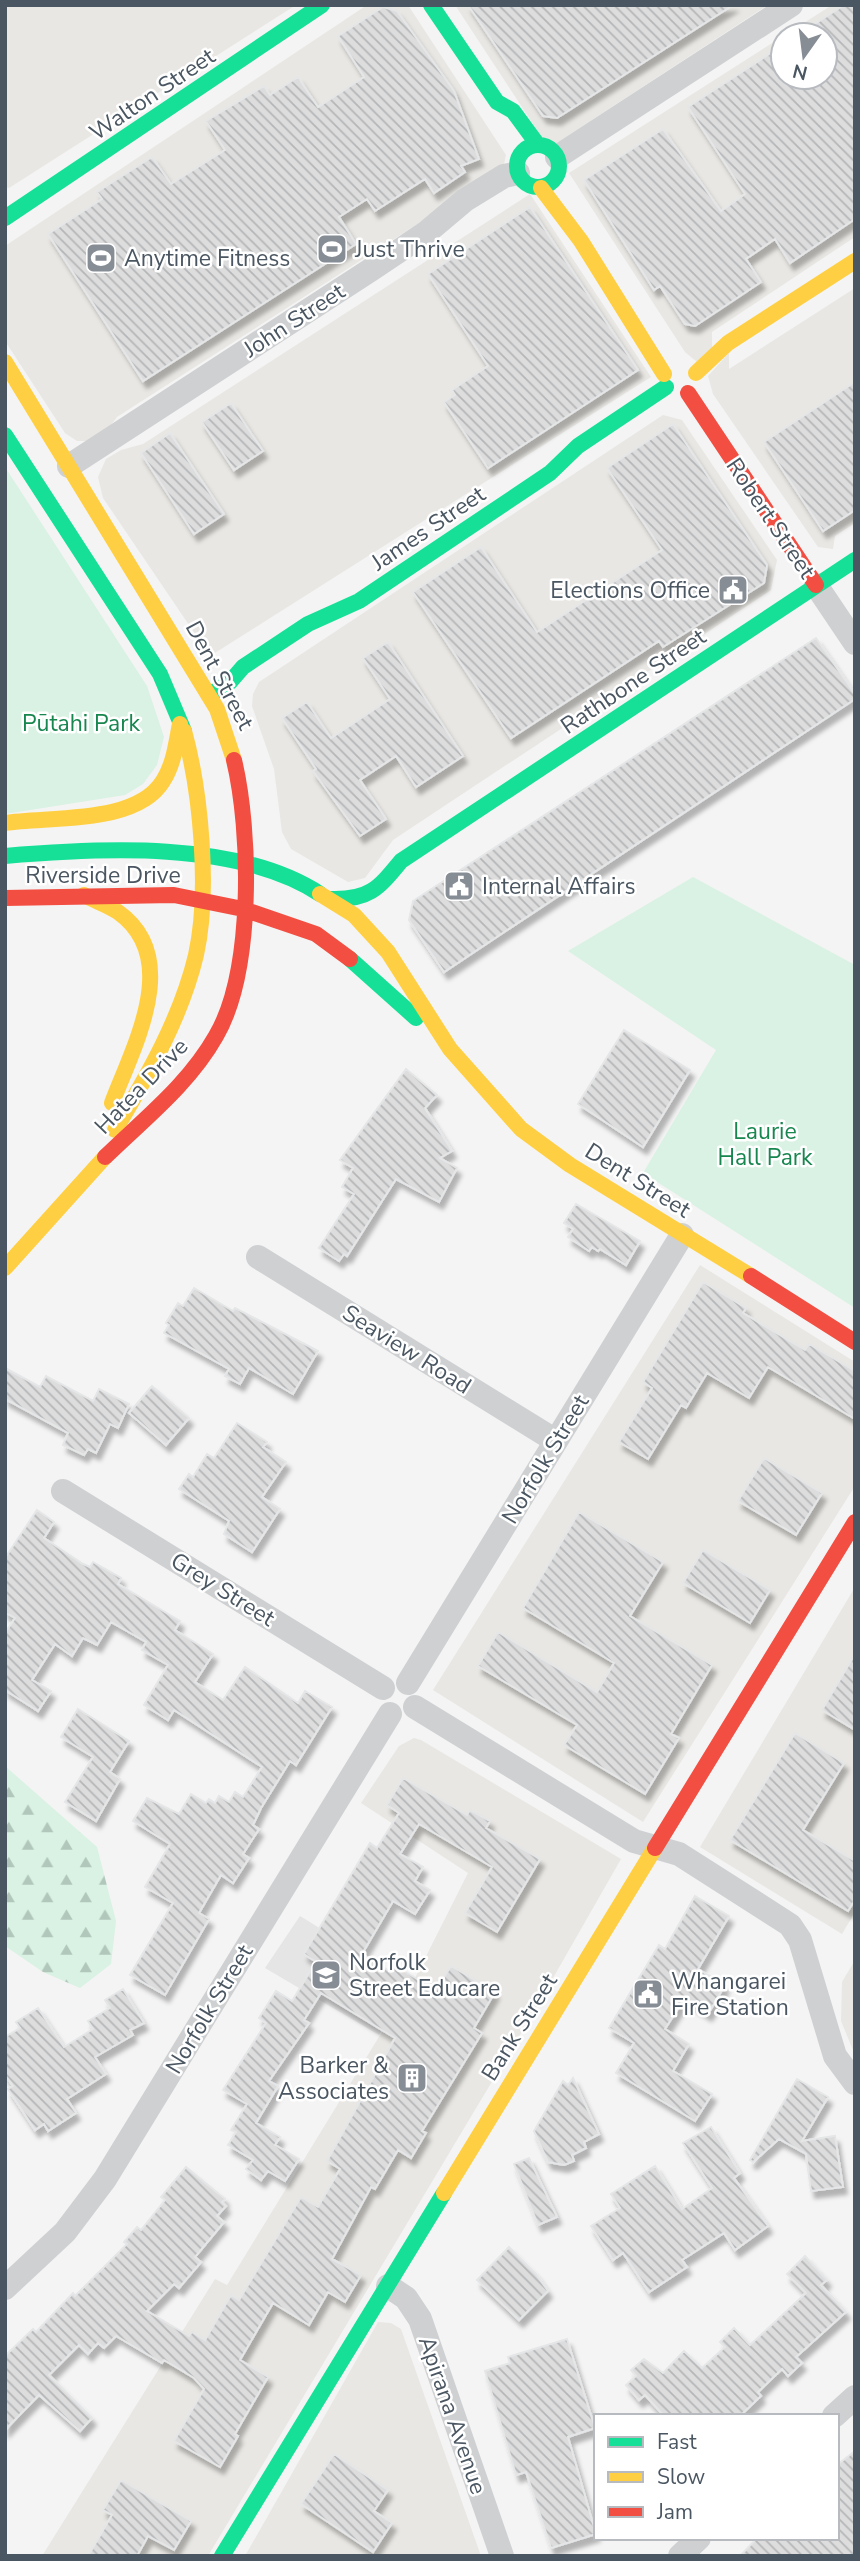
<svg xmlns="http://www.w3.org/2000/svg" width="860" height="2561" font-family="'Nunito Sans',sans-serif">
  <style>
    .commercial { fill: #e8e7e3 }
    .education { fill: #e6e5e6 }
    .forest { fill: url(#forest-firs) }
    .park { fill: #d9f2e3 }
    .building { fill: url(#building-back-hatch); stroke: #e5e6e7; stroke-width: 2; filter: url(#shadow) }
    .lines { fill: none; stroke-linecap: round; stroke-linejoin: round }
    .street { stroke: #ced0d2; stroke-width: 24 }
    .fast { stroke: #16e098; stroke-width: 16 }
    .slow { stroke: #ffcf43; stroke-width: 16 }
    .jam { stroke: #f24e42; stroke-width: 16 }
    .labels { text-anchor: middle; stroke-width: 5; stroke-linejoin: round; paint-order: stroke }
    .street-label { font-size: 23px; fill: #4a5661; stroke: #fff }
    .poi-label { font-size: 23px; fill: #4a5661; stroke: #fff; text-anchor: start }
    .park-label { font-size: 23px; fill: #17864f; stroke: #fff }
  </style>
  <defs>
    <pattern id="forest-firs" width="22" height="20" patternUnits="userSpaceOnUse" patternTransform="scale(1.75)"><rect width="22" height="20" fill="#d9f2e3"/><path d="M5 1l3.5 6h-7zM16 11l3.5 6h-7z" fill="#b2c7bb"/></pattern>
    <pattern id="building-back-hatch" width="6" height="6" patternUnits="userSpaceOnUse" patternTransform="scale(1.75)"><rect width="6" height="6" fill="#ddddde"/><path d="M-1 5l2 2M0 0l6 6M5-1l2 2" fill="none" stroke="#b5b6b7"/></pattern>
    <filter id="shadow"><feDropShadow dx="4" dy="7" stdDeviation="2" flood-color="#0004"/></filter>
  </defs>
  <rect width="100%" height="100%" fill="#f4f4f4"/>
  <path class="commercial" d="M5 5H296L9 188 5 187Z
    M367 5H408L506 155 503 169 117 417 108 429 92 441H77L65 433 5 341V246Z
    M455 5H768L549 148Z
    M832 5H855V237L712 332V352L697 362 685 352 569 173 783 36V77H825V35H785Z
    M530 194 651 377 210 656 103 498 98 477 106 459 121 450 143 444Z
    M855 288V523L835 536 833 549 818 547 713 394 708 376 729 353V369Z
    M663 415 682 420 777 560 771 590 393 840 365 878 348 882 291 849 282 832 274 769 252 706 253 694 259 682Z
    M700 1265 855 1362V1486L643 1822 433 1690Z
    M855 1587V1912L842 1934 700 1847Z
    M414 1738 421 1740 621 1859 533 2013 208 2556H42L215 2279 227 2285 415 1978 468 1873 361 1803 399 1746Z
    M855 1960V2055L841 2021 842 1982Z
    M378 2322 391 2323 401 2329 481 2556H245Z"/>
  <path class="education" d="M300 1916 365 1956 359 1965 403 1998 379 2035 265 1968Z"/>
  <path class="forest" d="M5 1766 97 1847 116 1921 111 1964 80 1988 43 1972 5 1946Z"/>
  <path class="park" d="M5 467 147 686 164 737 157 765 143 784 125 795 5 814Z
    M693 877 855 965V1308L643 1173 716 1050 568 951Z"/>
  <path class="building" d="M468 5H733L557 118 543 116Z
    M844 5H855V219L790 263 775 239 746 259 761 282 695 326 685 324 660 286 654 290 584 180 663 129 721 211 745 194 688 107 783 45V77H825V35H798Z
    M383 7 397 11 454 91 479 159 461 166 465 172 434 193 425 179 375 211 367 199 339 217 356 244 143 381 48 234 102 199 97 192 152 157 171 184 225 150 206 121 264 86 270 95 298 77 318 107 364 77 338 36Z
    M530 207 638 370 488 468 444 402 455 395 452 390 488 366 428 274Z
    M855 382V510L823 531 764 442Z
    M231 403 263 451 234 470 202 422Z
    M673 424 767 565 764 583 663 647 659 641 511 738 413 592 481 547 537 632 662 550 607 468Z
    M170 433 224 514 194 534 141 453Z
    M816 638 855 694V699L444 972 409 920 413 901Z
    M388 642 463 756 416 787 396 756 360 780 386 819 360 836 313 771 316 769 282 718 307 702 331 738 390 699 363 658Z
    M624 1030 690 1070 643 1147 578 1104Z
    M406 1069 437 1095 425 1108 452 1151 440 1158 457 1168 439 1202 396 1179 347 1256 344 1254 339 1261 319 1248 354 1194 342 1187 353 1168 340 1160Z
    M576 1204 640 1241 626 1265 600 1249 598 1251 592 1247 589 1251 568 1237 573 1229 564 1223Z
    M703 1282 746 1308 743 1313 805 1350 809 1344 855 1371V1419L768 1367 749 1398 707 1373 686 1408 681 1405 648 1459 619 1442 652 1388 643 1382Z
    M194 1288 233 1311 235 1308 318 1351 293 1394 249 1368 240 1384 225 1376 229 1369 164 1333 169 1325 166 1323 178 1303 183 1306Z
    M5 1368 40 1387 46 1376 93 1401 99 1389 129 1404 118 1428 110 1424 96 1453 88 1449 84 1455 63 1445 68 1433 5 1399Z
    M152 1386 189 1418 166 1445 129 1413Z
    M237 1423 267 1442 263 1447 286 1462 262 1497 280 1509 252 1552 224 1534 229 1521 179 1489 189 1474 193 1477 207 1454 214 1458Z
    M764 1458 822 1493 796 1535 738 1501Z
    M37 1510 54 1522 44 1538 83 1564 90 1567 93 1562 121 1578 118 1584 180 1621 175 1630 213 1654 195 1682 223 1700 245 1667 298 1703 305 1691 332 1707 296 1765 290 1761 261 1808 253 1825 259 1829 243 1854 249 1858 233 1883 221 1875 199 1913 209 1919 165 1995 130 1975 173 1903 145 1887 170 1844 133 1821 147 1798 179 1814 191 1794 206 1803 209 1799 215 1803 219 1796 229 1802 235 1792 243 1797 262 1767 174 1710 168 1720 144 1705 168 1665 142 1650 146 1642 111 1622 97 1645 83 1638 72 1656 55 1644 32 1680 51 1691 38 1711 5 1690V1633L15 1618 5 1612V1558Z
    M579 1512 663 1562 630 1616 712 1665 671 1734 679 1738 645 1794 564 1745 577 1725 478 1666 498 1632 597 1692 614 1663 523 1608Z
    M703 1550 770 1590 750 1623 683 1583Z
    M855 1654V1730L822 1710Z
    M78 1709 129 1741 110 1772 120 1779 96 1821 65 1802 93 1757 61 1737Z
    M795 1733 844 1763 803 1830 855 1861V1900L848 1911 730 1840Z
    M403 1778 467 1815 470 1810 490 1821 486 1828 540 1859 497 1932 465 1913 492 1867 419 1824 400 1854 423 1867 415 1881 430 1890 415 1914 393 1901 362 1954 391 1972 395 1966 436 1990 451 1966 495 1992 474 2028 482 2033 422 2131 426 2133 411 2158 398 2150 375 2189 371 2187 332 2259 361 2275 345 2302 328 2292 309 2325 273 2303 240 2360 268 2377 235 2434 238 2436 220 2467 174 2441 204 2389 194 2378 164 2360 162 2363 116 2336 104 2348 98 2343 88 2354 79 2345 49 2375 92 2418 80 2431 39 2395 5 2430V2356L33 2329 36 2332 73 2293 75 2296 127 2244 124 2242 137 2227 141 2230 165 2200 161 2197 186 2167 225 2199 222 2202 226 2206 217 2216 224 2222 195 2257 201 2262 179 2288 174 2284 147 2311 189 2336 192 2332 205 2340 231 2295 239 2300 301 2197 318 2207 340 2169 327 2161 395 2038 321 1993 304 2020 309 2023 269 2081 278 2086 256 2123 280 2137 275 2145 299 2159 285 2181 268 2171 261 2180 246 2169 253 2160 228 2145 236 2132 231 2130 247 2104 223 2090 266 2023 259 2018 276 1991 292 2001 316 1962 304 1954 370 1843 377 1848 399 1813 387 1805Z
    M695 1896 729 1916 698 1969 725 1985 708 2014 684 1999 665 2029 689 2044 673 2071 712 2094 695 2121 616 2073 634 2043 609 2028 659 1945 665 1949Z
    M123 1989 144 2023 130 2030 133 2035 95 2057 106 2074 67 2099 76 2113 48 2131 44 2124 35 2130 8 2089 13 2086 5 2075V2037L20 2028 16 2022 38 2008 64 2047 93 2029 88 2021 110 2008 105 2000Z
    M573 2078 599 2134 584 2142 586 2148 572 2155 574 2161 564 2165 548 2162 534 2131 563 2081 568 2085Z
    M797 2079 828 2097 802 2141 835 2136 843 2187 811 2191 806 2154 779 2139 753 2162 750 2160Z
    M711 2127 740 2173 734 2178 768 2226 735 2250 724 2233 682 2260 687 2267 649 2292 623 2253 613 2260 591 2226 620 2208 611 2194 655 2166 682 2209 712 2188 683 2143Z
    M529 2158 557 2217 538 2225 514 2164Z
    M509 2247 536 2274 548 2291 519 2320 477 2280Z
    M805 2256 827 2280 821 2285 846 2312 796 2357 802 2363 788 2376 782 2369 758 2392 761 2396 740 2416H664L645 2395 639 2400 626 2385 636 2376 631 2370 644 2359 663 2373 684 2351 702 2368 725 2347 720 2342 734 2328 750 2345 806 2293 787 2274Z
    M567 2339 595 2428 568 2437 596 2534 551 2548 526 2472 516 2475 485 2371 510 2363 508 2357Z
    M855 2451V2556H740L757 2538H837V2465Z
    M334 2454 388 2490 374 2511 392 2523 373 2552 301 2504Z
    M121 2480 191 2521 174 2550 148 2536 137 2556H88L112 2515 103 2510Z"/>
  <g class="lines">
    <path class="street" d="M557 157 791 5
      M69 466 372 269 427 232 465 200 504 176 518 173
      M816 585 855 643
      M258 1257 556 1441
      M63 1491 383 1688
      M408 1683 682 1235
      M415 1707 634 1841 679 1854 790 1925 800 1940 835 2056 855 2083
      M388 2286 406 2298 420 2319 502 2556
      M5 2288 65 2232 105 2179 390 1714
      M834 2416 855 2397
      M680 2556 699 2538"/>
    <path class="fast" d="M431 5 497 102 513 111 538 145
      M517 166a21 21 0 1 1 42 0a21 21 0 1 1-42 0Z
      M5 218 322 5
      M5 435 160 674 184 731
      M209 695 230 682 243 667 308 624 359 601 550 473 578 446 666 387
      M5 856C99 848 238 840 320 894
      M331 899C369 900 378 889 401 861L855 560
      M350 959 416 1018
      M222 2556 444 2193"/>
    <path class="slow" d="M541 188 581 241 664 374
      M5 362 217 709 234 760
      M696 373 728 343 855 261
      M5 823C50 816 136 825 163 781 174 764 176 743 180 724
      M320 894 354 915 388 952 450 1049 521 1129 570 1165 751 1276
      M84 895C95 901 108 905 118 912 183 958 133 1047 112 1103
      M115 1130C148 1075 181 1018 196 955 210 892 201 792 184 731
      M5 1268 105 1157
      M444 2193 655 1848"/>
    <path class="jam" d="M688 393 816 585
      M5 898 174 895 243 909 316 934 350 959
      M105 1157C144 1119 189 1084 216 1036 254 971 251 831 234 760
      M751 1276 855 1342
      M655 1848 855 1522"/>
  </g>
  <defs>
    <g id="stadium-square" transform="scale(1.575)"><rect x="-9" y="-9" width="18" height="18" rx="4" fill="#868d94" stroke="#fff"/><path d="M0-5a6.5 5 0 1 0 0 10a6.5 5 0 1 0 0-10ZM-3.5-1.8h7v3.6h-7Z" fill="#fff"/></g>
    <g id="civic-square" transform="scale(1.575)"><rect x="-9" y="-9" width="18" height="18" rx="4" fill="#868d94" stroke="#fff"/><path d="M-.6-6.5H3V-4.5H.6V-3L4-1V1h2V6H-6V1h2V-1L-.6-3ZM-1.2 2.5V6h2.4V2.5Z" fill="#fff"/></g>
    <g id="school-square" transform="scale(1.575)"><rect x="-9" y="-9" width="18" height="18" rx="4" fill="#868d94" stroke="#fff"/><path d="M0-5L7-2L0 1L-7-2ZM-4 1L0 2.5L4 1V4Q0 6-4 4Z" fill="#fff"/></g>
    <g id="building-square" transform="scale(1.575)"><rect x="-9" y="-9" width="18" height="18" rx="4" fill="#868d94" stroke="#fff"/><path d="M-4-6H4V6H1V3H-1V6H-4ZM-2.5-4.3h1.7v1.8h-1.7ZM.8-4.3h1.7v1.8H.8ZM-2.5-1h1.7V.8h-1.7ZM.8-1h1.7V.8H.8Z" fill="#fff"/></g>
  </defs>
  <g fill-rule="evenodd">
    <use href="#stadium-square" x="332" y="249"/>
    <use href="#stadium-square" x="101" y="258"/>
    <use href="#civic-square" x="733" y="590"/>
    <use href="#civic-square" x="459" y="886"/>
    <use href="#school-square" x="326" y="1975"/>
    <use href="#civic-square" x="648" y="1994"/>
    <use href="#building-square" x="412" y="2078"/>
  </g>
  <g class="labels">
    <g class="street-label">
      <text transform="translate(152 94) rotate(-34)" y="8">Walton Street</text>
      <text transform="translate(294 320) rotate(-33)" y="8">John Street</text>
      <text transform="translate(771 518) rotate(56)" y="8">Robert Street</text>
      <text transform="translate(428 528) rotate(-34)" y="8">James Street</text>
      <text transform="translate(220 675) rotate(62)" y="8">Dent Street</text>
      <text transform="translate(633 681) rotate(-34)" y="8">Rathbone Street</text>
      <text x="103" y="883">Riverside Drive</text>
      <text transform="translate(141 1086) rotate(-46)" y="8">Hatea Drive</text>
      <text transform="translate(638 1180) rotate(32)" y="8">Dent Street</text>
      <text transform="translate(407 1349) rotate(32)" y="8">Seaview Road</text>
      <text transform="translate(545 1459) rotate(-59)" y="8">Norfolk Street</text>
      <text transform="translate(223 1589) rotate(32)" y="8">Grey Street</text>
      <text transform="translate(209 2009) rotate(-59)" y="8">Norfolk Street</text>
      <text transform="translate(519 2027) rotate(-58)" y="8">Bank Street</text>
      <text transform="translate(453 2415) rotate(71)" y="8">Apirana Avenue</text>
    </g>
    <g class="poi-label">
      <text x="355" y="257">Just Thrive</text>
      <text x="124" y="266">Anytime Fitness</text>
      <text x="710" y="598" text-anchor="end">Elections Office</text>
      <text x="482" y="894">Internal Affairs</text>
      <text x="349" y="1970">Norfolk<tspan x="349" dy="26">Street Educare</tspan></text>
      <text x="671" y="1989">Whangarei<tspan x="671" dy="26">Fire Station</tspan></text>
      <text x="389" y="2073" text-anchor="end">Barker &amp;<tspan x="389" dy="26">Associates</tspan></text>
    </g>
    <g class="park-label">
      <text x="81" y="731">Pūtahi Park</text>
      <text x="765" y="1139">Laurie<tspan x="765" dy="26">Hall Park</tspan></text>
    </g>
  </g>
  <rect width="860" height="2561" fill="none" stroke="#4a5661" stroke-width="14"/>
  <rect x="594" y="2414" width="245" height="126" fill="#ffffff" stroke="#b7bbc0" stroke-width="2"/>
  <rect x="608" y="2437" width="35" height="10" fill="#16e098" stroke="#b7bbc0" stroke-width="2"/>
  <text x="657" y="2449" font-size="21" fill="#4a5661">Fast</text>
  <rect x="608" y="2472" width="35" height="10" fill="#ffcf43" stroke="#b7bbc0" stroke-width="2"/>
  <text x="657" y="2484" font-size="21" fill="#4a5661">Slow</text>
  <rect x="608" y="2507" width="35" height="10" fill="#f24e42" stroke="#b7bbc0" stroke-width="2"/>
  <text x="657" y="2519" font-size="21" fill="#4a5661">Jam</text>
  <g transform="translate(804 56) rotate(194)"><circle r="33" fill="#ffffff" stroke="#b7bbc0" stroke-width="2"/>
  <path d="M0-5L12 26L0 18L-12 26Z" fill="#868d94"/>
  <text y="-10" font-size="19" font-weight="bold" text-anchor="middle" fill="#4a5661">N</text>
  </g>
</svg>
